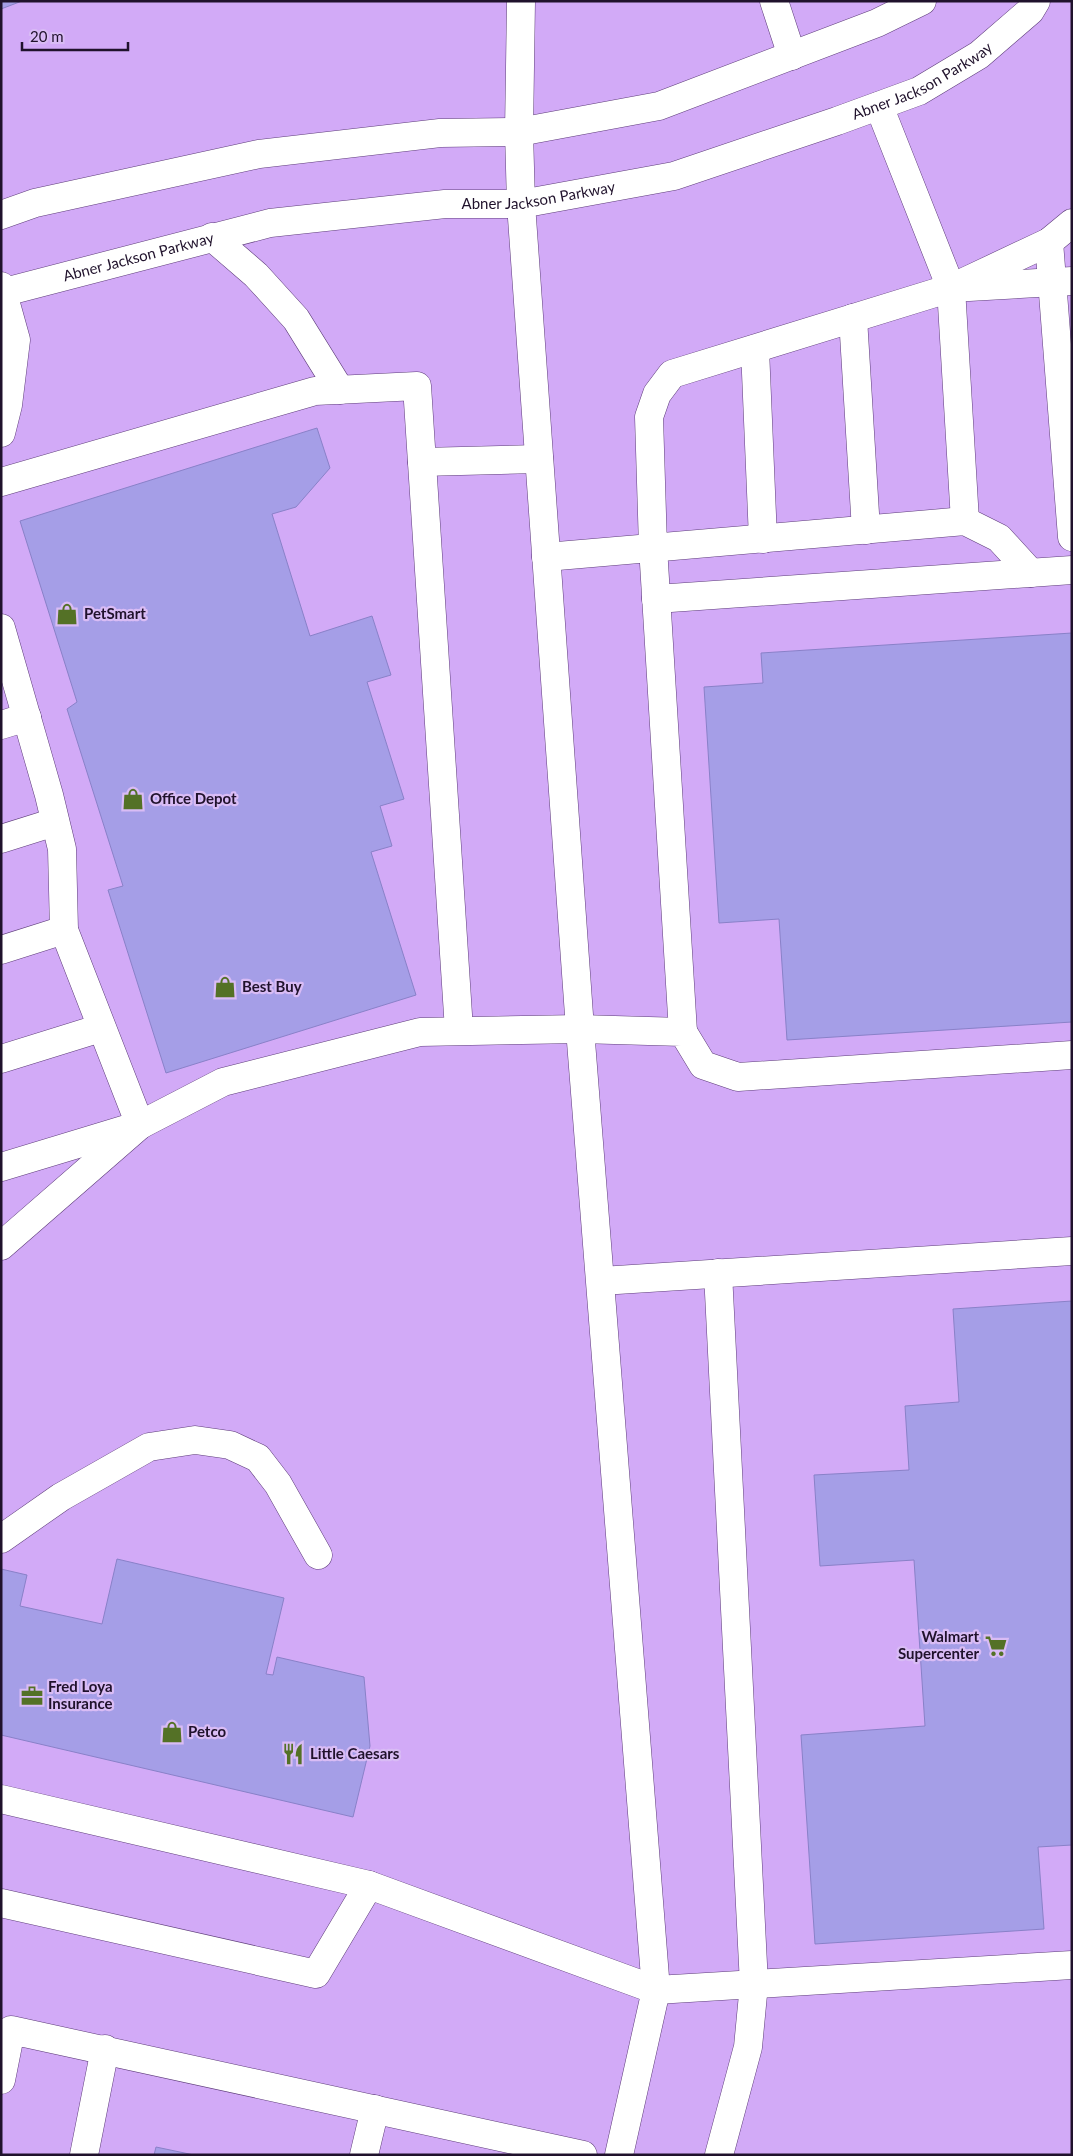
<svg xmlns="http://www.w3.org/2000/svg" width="1073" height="2156" font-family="Lato,sans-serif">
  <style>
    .built { fill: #d2aaf7 }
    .building { fill: #a59ee7; stroke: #8981c8 }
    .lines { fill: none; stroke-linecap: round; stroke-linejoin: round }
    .minor-casing { stroke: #5e3d7a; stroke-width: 29 }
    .minor { stroke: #fff; stroke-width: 28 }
    .labels { text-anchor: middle; stroke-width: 4.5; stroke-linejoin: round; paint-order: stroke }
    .street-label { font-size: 15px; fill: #20122c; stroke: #d9bcf5 }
    .poi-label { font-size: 15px; font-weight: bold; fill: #20122c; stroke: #d9bcf5; text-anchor: start }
  </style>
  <rect width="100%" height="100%" fill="#d9bcf5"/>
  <path class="built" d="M1 1H1072V2155H1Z"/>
  <path class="building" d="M1 1H22L1 9Z
    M317 428 330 468 296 507 272 514 310 636 372 616 391 675 367 682 404 799 380 806 392 846 371 852 416 995 166 1073 108 890 123 886 67 709 77 702 20 521Z
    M1072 633V1022L787 1040 779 919 719 923 704 687 763 683 761 653Z
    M1072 1301V1845L1038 1847 1044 1929 815 1944 801 1735 925 1726 914 1560 820 1566 814 1475 909 1470 905 1406 959 1402 953 1309Z
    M117 1559 284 1598 266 1674 273 1675 277 1657 364 1677 370 1746 353 1817 1 1735V1569L27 1575 20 1606 102 1624Z
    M156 2147 194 2155H154Z"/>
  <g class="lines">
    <g class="minor-casing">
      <g id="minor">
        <path d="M521 1 519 132 521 204 580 1029 656 1990 619 2155"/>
        <path d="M774 1 792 56"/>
        <path d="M879 106 951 288 965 521"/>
        <path d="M1 215 35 203 259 154 440 133 519 132 659 106 877 23 922 1"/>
        <path d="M212 237 256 275 296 319 340 390"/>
        <path d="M1049 242 1072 537"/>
        <path d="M964 282 1049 242 1072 223"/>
        <path d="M1 286 16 340 8 405 1 433"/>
        <path id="s1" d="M1 293 270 223 445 204H521L674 176 837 121 919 91 979 55 1030 11 1036 1"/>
        <path d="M853 318 866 530"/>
        <path d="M755 349 763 539"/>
        <path d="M422 462 539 459"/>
        <path d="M1 482 315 391 417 386 459 1030"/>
        <path d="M546 557 965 521 999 538 1031 573"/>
        <path d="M656 599 1072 570"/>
        <path d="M1 628 49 795 62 849 64 930 140 1125 1 1167"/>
        <path d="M1 725 27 717"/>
        <path d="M1 839 55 822"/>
        <path d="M1 950 64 930"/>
        <path d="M683 1032 653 547 649 417 657 394 672 374 951 288 1072 281"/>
        <path d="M1 1059 101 1028"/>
        <path d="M1 1246 140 1125 223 1082 420 1032 580 1029 683 1032 703 1065 738 1077 1072 1055"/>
        <path d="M718 1273 754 1984 748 2047 719 2155"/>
        <path d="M601 1281 1072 1251"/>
        <path d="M1 1539 61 1497 149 1447 195 1440 230 1445 258 1458 278 1484 318 1555"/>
        <path d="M1 1799 369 1885 656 1990 1072 1965"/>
        <path d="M1 1903 316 1974 369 1885"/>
        <path d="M1 2080 11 2030 583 2155"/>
        <path d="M84 2155 105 2049"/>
        <path d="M364 2155 375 2109"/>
      </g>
    </g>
    <use href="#minor" class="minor"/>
  </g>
  <defs>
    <g id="shop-bare" transform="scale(1.725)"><path d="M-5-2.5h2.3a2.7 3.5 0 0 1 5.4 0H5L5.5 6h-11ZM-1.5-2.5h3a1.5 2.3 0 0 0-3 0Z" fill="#547126" stroke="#d9bcf5" stroke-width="2.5" paint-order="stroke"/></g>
    <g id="supermarket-bare" transform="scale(1.725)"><path d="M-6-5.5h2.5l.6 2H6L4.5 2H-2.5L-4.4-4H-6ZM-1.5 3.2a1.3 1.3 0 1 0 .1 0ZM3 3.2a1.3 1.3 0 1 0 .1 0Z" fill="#547126" stroke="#d9bcf5" stroke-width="2.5" paint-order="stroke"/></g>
    <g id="office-bare" transform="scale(1.725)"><path d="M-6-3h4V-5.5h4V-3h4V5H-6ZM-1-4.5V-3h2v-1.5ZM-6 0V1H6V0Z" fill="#547126" stroke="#d9bcf5" stroke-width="2.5" paint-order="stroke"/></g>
    <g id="restaurant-bare" transform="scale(1.725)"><path d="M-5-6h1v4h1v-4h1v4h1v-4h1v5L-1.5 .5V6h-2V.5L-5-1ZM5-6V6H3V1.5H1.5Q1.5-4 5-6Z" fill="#547126" stroke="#d9bcf5" stroke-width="2.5" paint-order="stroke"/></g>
  </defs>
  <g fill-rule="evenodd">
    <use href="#shop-bare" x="67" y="614"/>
    <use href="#shop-bare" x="133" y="799"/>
    <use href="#shop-bare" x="225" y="987"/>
    <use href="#supermarket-bare" x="996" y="1646"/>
    <use href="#office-bare" x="32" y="1696"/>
    <use href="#shop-bare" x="172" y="1732"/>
    <use href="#restaurant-bare" x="293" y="1754"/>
  </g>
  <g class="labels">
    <g class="street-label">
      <text dy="5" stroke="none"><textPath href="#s1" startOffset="952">Abner Jackson Parkway</textPath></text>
      <text dy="5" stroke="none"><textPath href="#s1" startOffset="548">Abner Jackson Parkway</textPath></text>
      <text dy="5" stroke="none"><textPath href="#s1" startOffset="142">Abner Jackson Parkway</textPath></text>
    </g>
    <g class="poi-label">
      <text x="84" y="619">PetSmart</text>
      <text x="150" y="804">Office Depot</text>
      <text x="242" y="992">Best Buy</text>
      <text x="979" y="1642" text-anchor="end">Walmart<tspan x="979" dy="17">Supercenter</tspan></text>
      <text x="48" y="1692">Fred Loya<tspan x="48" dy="17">Insurance</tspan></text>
      <text x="188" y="1737">Petco</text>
      <text x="310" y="1759">Little Caesars</text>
    </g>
  </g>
  <rect width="1073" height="2156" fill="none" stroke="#20122c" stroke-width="5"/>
  <path d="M22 42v8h106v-8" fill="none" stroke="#20122c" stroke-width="2.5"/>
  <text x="30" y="42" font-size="15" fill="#20122c" stroke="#d9bcf5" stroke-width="4" paint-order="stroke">20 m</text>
</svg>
